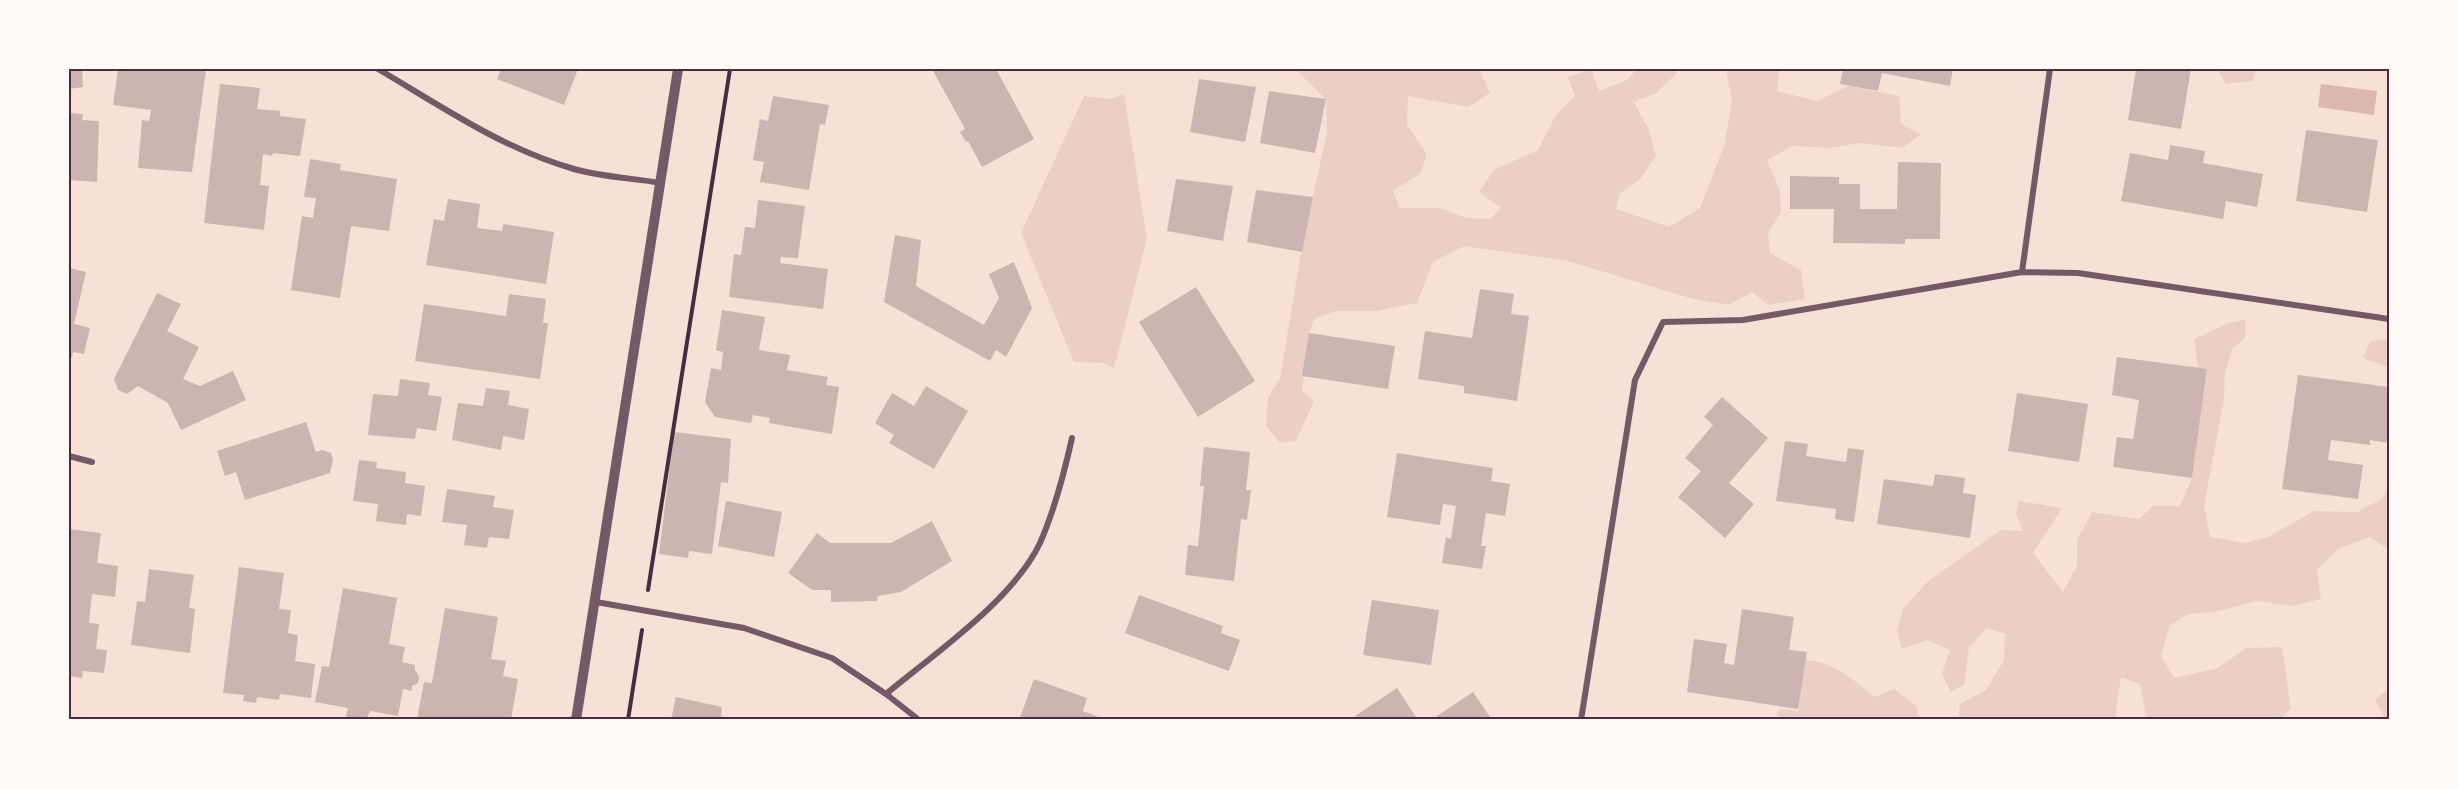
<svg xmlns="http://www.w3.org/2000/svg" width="2458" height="789" font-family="Manrope,sans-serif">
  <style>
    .green { fill: #ebcfc5 }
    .water { fill: #dcb8b0 }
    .building { fill: #ccb4b1 }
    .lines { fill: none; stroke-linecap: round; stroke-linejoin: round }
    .path { stroke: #4a2c40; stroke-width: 4 }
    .minor { stroke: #755966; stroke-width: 6 }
    .tertiary { stroke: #755966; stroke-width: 10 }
    .neatline { fill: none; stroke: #4a2c40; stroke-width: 2 }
  </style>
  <rect width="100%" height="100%" fill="#f7e1d7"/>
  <path class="green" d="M1303 69H1479L1490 93 1468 107 1408 96 1407 125 1427 154 1420 174 1393 191 1400 208H1440L1466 218 1490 219 1501 208 1479 192 1494 170 1538 150 1556 115 1575 96 1568 77 1591 69 1599 91 1627 80 1637 69H1676V74L1656 93 1634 102 1649 130 1656 156 1641 178 1619 194 1616 209 1669 227 1700 208 1724 146 1732 102 1726 69H1780L1777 91 1817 101 1849 86 1899 96 1901 124 1921 135 1902 148 1860 143 1829 148 1793 146 1767 160 1780 191 1781 212 1768 233 1770 253 1801 270 1805 299 1768 305 1752 292 1729 305 1693 299 1568 261 1464 246 1433 262 1417 303 1376 311H1336L1314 319 1309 333 1302 391 1314 401 1296 441 1280 443 1266 425 1268 398 1280 378 1300 258 1327 131 1326 99 1297 71Z
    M2217 69H2257L2252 81 2226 84Z
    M1124 94 1147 238 1114 368 1103 363 1074 362 1021 233 1084 96 1110 99Z
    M2245 320V338L2232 349 2225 373 2224 399 2204 506 2210 537 2245 543 2268 537 2314 511 2357 512 2382 499 2389 485V550L2370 537 2339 548 2317 570 2321 599 2294 606 2257 601 2219 611 2189 614 2170 625 2161 656 2174 678 2218 668 2246 648 2282 647 2291 709 2278 720 2233 718 2231 720H2147L2140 684 2121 677 2115 720H1958L1960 704 1986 690 2004 660 2005 634 1987 628 1969 647 1964 685 1951 692 1942 674 1950 650 1926 640 1902 649 1897 632 1903 609 1927 582 2001 530 2023 531 2016 513 2019 501 2062 508 2033 553 2063 592 2077 566V540L2092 512 2139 519 2153 506H2180L2192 478 2207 369 2198 368 2194 339 2228 323Z
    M2389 339V368L2363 358 2370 341Z
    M1805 660C1833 661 1854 680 1874 697L1894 689 1917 706 1918 718 1788 720 1777 715 1780 709 1800 711 1798 709Z
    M2389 688V720H2386L2375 700Z"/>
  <path class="water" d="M2321 84 2377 91 2374 115 2318 107Z"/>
  <path class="building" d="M69 69H82L83 87 69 89Z
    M118 69 206 70 192 172 138 168 142 120 149 121 151 110 113 105Z
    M501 69H578L564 105 497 79Z
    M932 69H996L1034 139 982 167 968 141 966 142 960 132 965 129Z
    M1843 69H1953L1950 86 1882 73 1878 91 1840 84Z
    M2136 69H2191L2181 129 2128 120Z
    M1199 79 1256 87 1245 142 1190 132Z
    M220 84 260 88 257 109 280 111V116L306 119 300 156 273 153 272 156 263 154 260 185 269 186 264 230 204 223Z
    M1269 91 1326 99 1315 153 1260 143Z
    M773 96 829 105 825 125 820 124 809 190 760 182 764 162 753 160 760 119 768 121Z
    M69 113 83 114 82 120 99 121 97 182 69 180Z
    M2306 130 2378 140 2367 212 2296 201Z
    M2170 145 2205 151 2203 163 2263 174 2257 207 2226 201 2223 219 2121 201 2130 153 2168 160Z
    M310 159 341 164 340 170 397 179 389 231 351 226 340 298 291 290 302 216 313 218 316 198 304 197Z
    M1898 162 1941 163 1940 239H1905V244L1833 243 1834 209H1790V176L1839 177V184H1860V209H1897Z
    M1176 179 1233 186 1223 241 1167 231Z
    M1256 190 1313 197 1302 252 1247 242Z
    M448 199 480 204 477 228 502 231 503 224 554 232 546 284 426 265 434 219 444 221Z
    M758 200 805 206 798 258 781 257 780 263 828 269 823 309 729 297 734 254 741 255 745 227 755 228Z
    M895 235 921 240 916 286 984 325 999 298 989 274 1014 262 1032 308 1006 357 996 350 990 361 884 302Z
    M69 268 86 272 74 324 90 328 84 354 73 352 72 358H69Z
    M1196 287 1255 381 1198 417 1139 322Z
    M1480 289 1514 294 1511 314 1529 316 1517 401 1464 393V386L1418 379 1425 331 1472 338Z
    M157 293 181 304 167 331 199 347 183 379 200 386 233 371 246 400 181 430 168 403 138 386 127 394 118 390 114 379Z
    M509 294 546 299 543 323H548L540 379 415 361 424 304 506 316Z
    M722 310 765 317 759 350 790 355 787 370 828 377 826 385 839 387 832 434 769 423 770 418 753 415 751 423 715 417 705 402 711 368 721 370 723 352 716 350Z
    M1309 333 1395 346 1388 389 1302 376Z
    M2117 357 2207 369 2192 478 2113 467 2117 437 2133 439 2139 400 2112 395Z
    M2298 375 2389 387V443L2370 440V445L2331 440 2328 460 2363 465 2358 499 2282 489Z
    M400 379 430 383 428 395 442 397 436 431 417 428 415 439 368 435 373 394 398 396Z
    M926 386 968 411 934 469 889 443 894 435 875 423 892 393 914 406Z
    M486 388 510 391 508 405 529 409 524 440 503 436 501 450 452 440 458 403 483 406Z
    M2017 393 2088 404 2079 462 2008 451Z
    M1722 397 1768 438 1729 483 1754 504 1725 538 1678 497 1701 471 1685 458 1713 425 1704 417Z
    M306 422 316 452 322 450 331 453 333 460 330 473 245 500 236 472 225 476 217 451Z
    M674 432 731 439 728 483 721 482 712 554 689 551 688 558 659 554Z
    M1785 441 1808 444 1806 456 1846 462 1848 448 1864 450 1854 522 1835 519 1836 509 1776 501Z
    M1204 447 1250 452 1246 490H1251L1247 520 1241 519 1234 581 1185 575 1188 545 1198 546 1204 486H1200Z
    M1397 453 1493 468 1491 481 1510 484 1505 516 1486 513 1481 546H1486L1482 569 1442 563 1446 537 1451 539 1456 506 1443 504 1440 525 1387 517Z
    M359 460 377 462 376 468 406 472 405 483 425 486 421 516 407 514 406 525 376 521 378 504 353 501Z
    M1935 474 1965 478 1963 493 1976 495 1970 538 1877 524 1884 479 1933 486Z
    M447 489 495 496 493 507 514 510 509 539 489 537 487 548 464 545 467 525 442 522Z
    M726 501 782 512 774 557 718 546Z
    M932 521 952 561 901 592 878 596 877 601 831 602V590H812L788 573 817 533 830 543H891Z
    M69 529 101 533 97 563 118 566 115 597 92 594 89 623 99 624 96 649 107 650 104 673 83 671 82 678 69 676Z
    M239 567 284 573 279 609 291 610 288 633 298 635 295 661 315 664 311 698 280 694 279 700 257 697 256 703 243 701 244 695 223 693Z
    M149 569 194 575 189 608 195 609 190 653 131 645 137 601 145 602Z
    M343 588 397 598 389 644 405 647 402 662 415 665V670L419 676 418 683 412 686V691L403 689 398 716 370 711 366 720H351L346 716 348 708 315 702 322 666 329 667Z
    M1139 595 1223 626 1221 633 1240 640 1229 671 1125 633Z
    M1372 600 1439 610 1431 665 1363 655Z
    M445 608 498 617 491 659 506 661 503 676 518 679 511 720H417L424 682 432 683Z
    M1742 609 1794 617 1789 650 1807 652 1798 709 1687 692 1694 639 1727 644 1724 663 1734 665Z
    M1034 679 1087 698 1083 711 1106 720H1019Z
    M1397 688 1418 720H1358L1355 716Z
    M1473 692 1492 720H1431Z
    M676 697 722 707 721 716 732 720H671Z"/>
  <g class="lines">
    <path class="path" d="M648 590 730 69
      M628 720 642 630"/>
    <path class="minor" d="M378 69C441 106 503 149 574 169 602 177 632 178 661 183
      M2022 272 2078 273 2389 319
      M69 456 92 462
      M596 602 744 628 832 658 886 694 919 720
      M886 694C934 654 1013 600 1040 543 1055 509 1064 474 1072 438
      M1581 720 1635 380 1663 322 1743 320 2022 272 2050 69"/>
    <path class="tertiary" d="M576 720 678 69"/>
  </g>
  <rect width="2458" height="789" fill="none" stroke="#fffaf5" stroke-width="141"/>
  <rect x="70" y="70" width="2318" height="648" class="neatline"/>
</svg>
